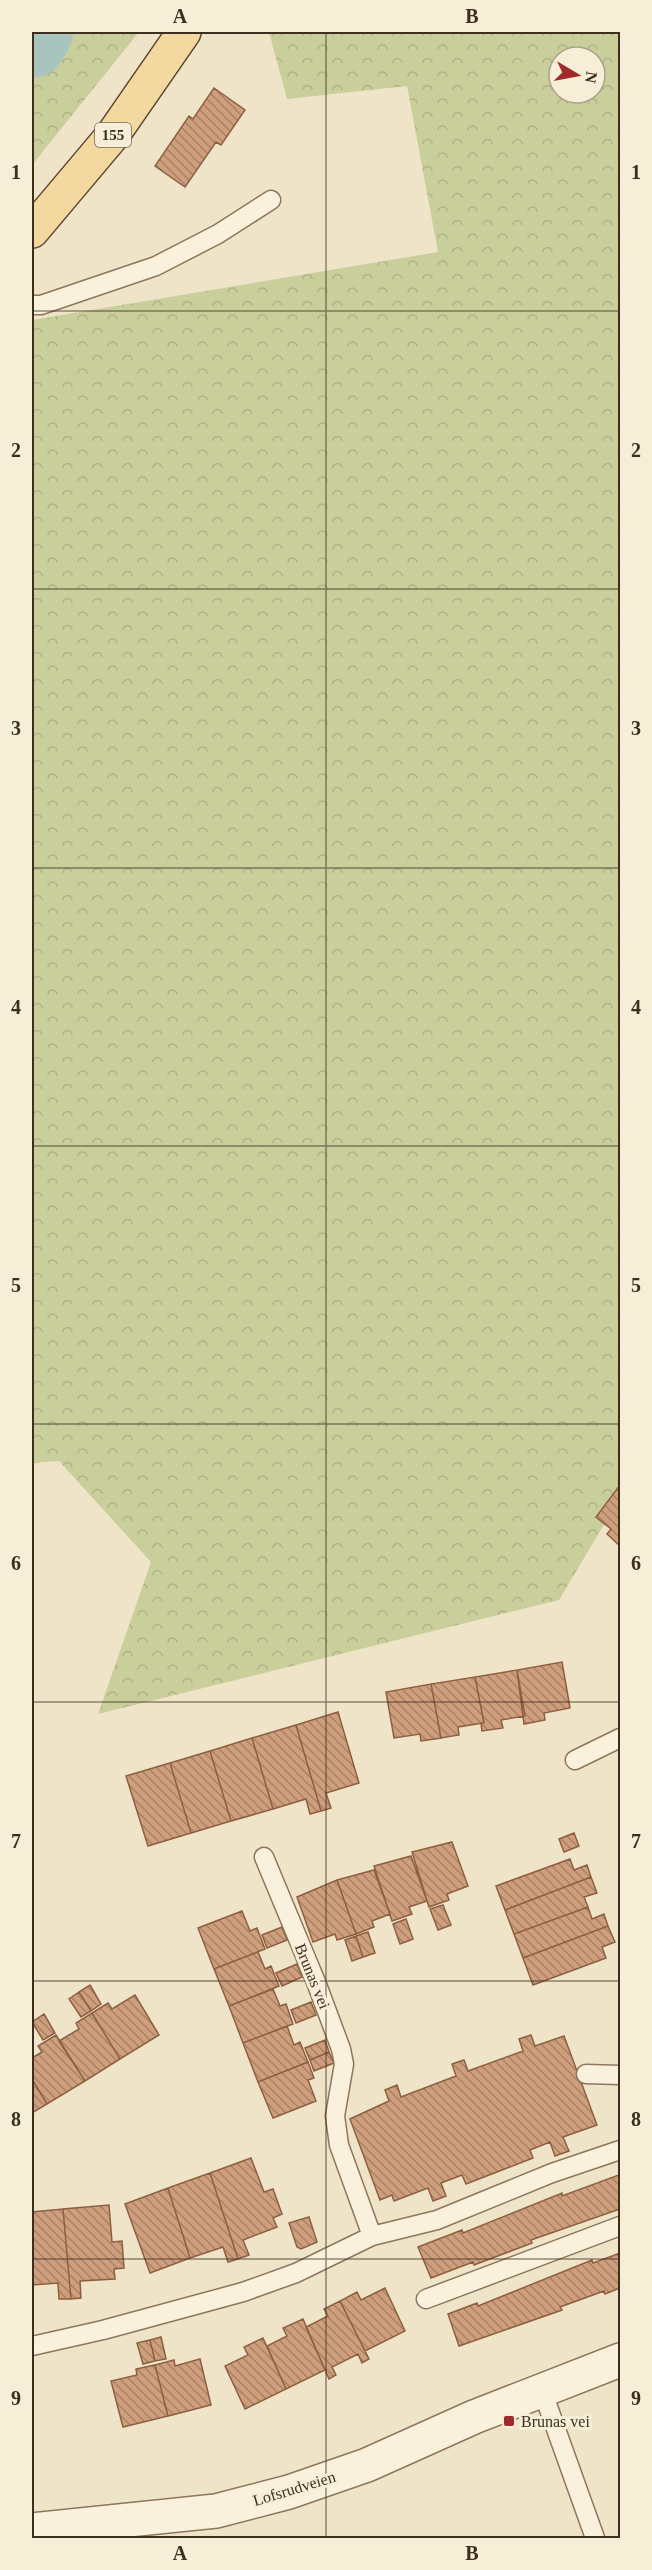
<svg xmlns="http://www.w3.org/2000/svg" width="652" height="2570" font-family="'Times New Roman',serif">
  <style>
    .forest { fill: url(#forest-crowns); fill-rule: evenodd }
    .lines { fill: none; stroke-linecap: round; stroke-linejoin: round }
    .river { stroke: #a9c4bc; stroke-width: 70 }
    .building { fill: url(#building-back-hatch); stroke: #8d5f41; stroke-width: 1.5 }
    .service-casing { stroke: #8d765c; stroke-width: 21 }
    .tertiary-casing { stroke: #8d765c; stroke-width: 36 }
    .primary-casing { stroke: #5b4430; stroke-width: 36 }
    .service { stroke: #faf1dc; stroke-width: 18 }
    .tertiary { stroke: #faf1dc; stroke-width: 33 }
    .primary { stroke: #f3d9a0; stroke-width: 33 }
    .grid { fill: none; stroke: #3d2e20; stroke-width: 1.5; stroke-opacity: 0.55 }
    .poi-dot { fill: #9e2a2b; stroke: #f7eed8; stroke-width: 2 }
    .labels { text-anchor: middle; stroke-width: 6; stroke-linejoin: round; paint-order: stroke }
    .shield { fill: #f7eed8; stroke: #756857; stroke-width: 1.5 }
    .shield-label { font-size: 15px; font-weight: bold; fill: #3d2e20 }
    .street-label { font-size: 16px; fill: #3d2e20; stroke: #f7eed8 }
    .poi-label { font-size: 16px; fill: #3d2e20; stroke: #f7eed8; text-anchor: start }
    .neatline { fill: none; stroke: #3d2e20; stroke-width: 2 }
    .grid-label { font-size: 20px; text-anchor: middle; font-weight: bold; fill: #3d2e20 }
  </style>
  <defs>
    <pattern id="forest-crowns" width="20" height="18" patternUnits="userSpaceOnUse" patternTransform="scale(1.5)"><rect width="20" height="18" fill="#c9cf9b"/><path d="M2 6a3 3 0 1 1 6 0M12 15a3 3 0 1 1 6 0" fill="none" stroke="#aeb285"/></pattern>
    <pattern id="building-back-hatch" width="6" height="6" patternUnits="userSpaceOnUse" patternTransform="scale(1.5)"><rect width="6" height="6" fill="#cf9f7d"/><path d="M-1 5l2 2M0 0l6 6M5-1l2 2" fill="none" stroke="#a98266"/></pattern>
  </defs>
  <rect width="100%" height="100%" fill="#f0e4c8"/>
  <path class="forest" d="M32 32H139L32 165Z
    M269 32H620V1498L559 1600 98 1714 151 1562 59 1461 32 1463V320L438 252 407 86 287 99ZM559 57H595V93H559Z"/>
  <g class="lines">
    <path class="river" d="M32 43 38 32"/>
  </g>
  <path class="building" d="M214 88 245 110 221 145 216 142 185 187 155 166 189 116 193 119Z
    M620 1485V1546L607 1534 611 1529 596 1517Z
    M562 1662 570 1708 544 1713 545 1720 524 1724 517 1670Z
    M517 1670 525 1716 501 1720 503 1728 482 1731 481 1723H484L475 1677Z
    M475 1677 484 1723 458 1727 459 1735 441 1738 431 1684Z
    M431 1684 441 1738 421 1741 420 1734 394 1738 386 1692Z
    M338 1712 359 1783 326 1793 331 1808 321 1811 296 1725Z
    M296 1725 321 1811 310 1814 306 1799 273 1809 252 1738Z
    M252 1738 273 1809 231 1821 210 1751Z
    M210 1751 231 1821 191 1833 170 1763Z
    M170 1763 191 1833 148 1846 126 1776Z
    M574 1833 579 1846 564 1852 559 1839Z
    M452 1842 468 1886 447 1894 449 1900 429 1907 412 1852Z
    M411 1856 427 1901 409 1907 412 1914 392 1921 374 1866Z
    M570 1859 574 1870 587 1865 591 1877 505 1910 496 1886Z
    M374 1870 390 1914 372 1921 374 1927 356 1934 337 1880Z
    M591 1877 597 1893 584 1897 588 1907 514 1934 505 1910Z
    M337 1880 356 1934 337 1940 335 1934 313 1942 297 1897Z
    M443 1905 451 1925 438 1930 430 1909Z
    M588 1907 592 1919 604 1914 608 1926 523 1958 514 1934Z
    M242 1911 250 1931 257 1928 265 1949 214 1969 198 1928Z
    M406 1919 413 1939 400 1944 393 1924Z
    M608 1926 615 1942 602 1947 606 1958 533 1985 523 1958Z
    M282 1927 287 1940 267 1948 262 1935Z
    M368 1932 375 1953 363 1957 356 1936Z
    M356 1936 363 1957 352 1961 345 1940Z
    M258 1952 265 1969 271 1966 279 1986 229 2006 214 1969Z
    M297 1964 302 1977 282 1986 276 1973Z
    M90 1985 101 2004 91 2011 79 1992Z
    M273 1989 280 2006 286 2004 293 2024 243 2043 229 2006Z
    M79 1992 91 2011 81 2017 69 1999Z
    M135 1995 159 2035 120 2059 92 2013 108 2003 112 2009Z
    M311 2002 316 2015 296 2023 291 2010Z
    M92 2013 120 2059 85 2081 59 2041 79 2029 76 2023Z
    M44 2014 55 2033 43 2040 32 2022Z
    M287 2026 294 2045 300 2042 308 2062 258 2082 243 2043Z
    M56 2035 85 2081 47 2104 32 2079V2058L42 2052 38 2046Z
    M531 2035 535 2046 564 2036 597 2125 563 2137 569 2151 555 2156 550 2142 530 2150 533 2158 466 2184 462 2175 441 2183 446 2196 433 2201 428 2188 394 2201 392 2195 380 2200 350 2119 389 2101 385 2090 397 2085 401 2097 456 2076 452 2064 464 2060 468 2071 523 2051 519 2039Z
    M325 2040 329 2052 310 2060 305 2048Z
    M329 2052 334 2063 314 2071 310 2060Z
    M308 2062 314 2078 308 2080 316 2101 273 2118 258 2082Z
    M32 2079 47 2104 32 2113Z
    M251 2158 264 2192 273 2189 282 2214 273 2218 277 2227 243 2240 249 2255 238 2259 210 2173Z
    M620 2171V2209L531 2240 532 2243 474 2265 473 2262 431 2278 418 2247 462 2230 463 2233 562 2193V2196L619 2175Z
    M210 2173 238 2259 228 2262 223 2247 190 2258 168 2188Z
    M168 2188 190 2258 150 2273 125 2204Z
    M109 2205 112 2242 122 2241 124 2268 114 2269 115 2279 80 2281 81 2298 71 2299 63 2209Z
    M63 2209 71 2299H59L58 2283 32 2285V2212Z
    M309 2217 317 2242 301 2249 297 2247 289 2223Z
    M620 2253V2288L605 2294 604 2291 560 2307 562 2310 459 2346 448 2314 477 2303 478 2306 592 2260 593 2263Z
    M385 2288 405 2331 365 2351 340 2301 357 2292 361 2300Z
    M340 2301 369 2359 362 2363 358 2354 332 2367 336 2375 329 2379 306 2327 328 2316 324 2309Z
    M303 2319 325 2370 286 2389 267 2346 287 2336 283 2328Z
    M161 2337 166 2359 155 2361 150 2340Z
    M263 2338 286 2389 245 2409 225 2366 248 2355 244 2347Z
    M150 2340 155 2361 143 2364 137 2343Z
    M200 2359 211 2405 168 2416 155 2365 174 2360 175 2366Z
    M155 2365 168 2416 123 2427 111 2381 137 2375 136 2369Z"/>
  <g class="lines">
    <g class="service-casing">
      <path id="service" d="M32 305H41L156 266 218 234 271 200
        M575 1760 620 1738
        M264 1857 316 1982 341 2049 344 2064 335 2116 339 2145 372 2236
        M586 2074 620 2075
        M426 2299 620 2226
        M32 2346 103 2330 243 2292 296 2273 372 2236 437 2220 552 2173 620 2150
        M542 2390 595 2538"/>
    </g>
    <g class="tertiary-casing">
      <path id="tertiary" d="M32 2530 216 2511 289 2492 367 2465 474 2417 620 2360"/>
    </g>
    <g class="primary-casing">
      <path id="primary" d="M32 231 112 136 184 32"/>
    </g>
    <use href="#service" class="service"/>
    <use href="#tertiary" class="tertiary"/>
    <use href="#primary" class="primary"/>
  </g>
  <path class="grid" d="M326 32V2538M32 311H620M32 589H620M32 868H620M32 1146H620M32 1424H620M32 1702H620M32 1981H620M32 2259H620"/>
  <rect class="poi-dot" x="503" y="2415" width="12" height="12" rx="3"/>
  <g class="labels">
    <rect class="shield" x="95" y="123" width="36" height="24" rx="4.5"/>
    <g class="shield-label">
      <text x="113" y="140">155</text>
    </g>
    <g class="street-label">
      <text transform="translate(313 1976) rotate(68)" y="6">Brunas vei</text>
      <text transform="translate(294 2488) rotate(-17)" y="6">Lofsrudveien</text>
    </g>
    <g class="poi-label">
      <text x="521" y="2427">Brunas vei</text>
    </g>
  </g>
  <rect width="652" height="2570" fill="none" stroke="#f7eed8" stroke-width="66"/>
  <g transform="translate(577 75) rotate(100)"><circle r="28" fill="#f7eed8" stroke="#ada18e" stroke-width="1.5"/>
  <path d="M0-4.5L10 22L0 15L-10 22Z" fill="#9e2a2b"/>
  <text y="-9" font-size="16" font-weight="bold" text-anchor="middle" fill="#3d2e20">N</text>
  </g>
  <rect x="33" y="33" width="586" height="2504" class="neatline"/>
  <g class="grid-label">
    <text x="180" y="23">A</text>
    <text x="472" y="23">B</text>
    <text x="16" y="179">1</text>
    <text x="636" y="179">1</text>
    <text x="16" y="457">2</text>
    <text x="636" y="457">2</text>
    <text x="16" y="735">3</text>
    <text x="636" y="735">3</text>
    <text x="16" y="1014">4</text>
    <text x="636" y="1014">4</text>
    <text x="16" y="1292">5</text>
    <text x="636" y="1292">5</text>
    <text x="16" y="1570">6</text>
    <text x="636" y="1570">6</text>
    <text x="16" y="1848">7</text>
    <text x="636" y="1848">7</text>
    <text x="16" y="2126">8</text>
    <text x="636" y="2126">8</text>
    <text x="16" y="2405">9</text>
    <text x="636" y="2405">9</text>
    <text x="180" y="2560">A</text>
    <text x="472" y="2560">B</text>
  </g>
</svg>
